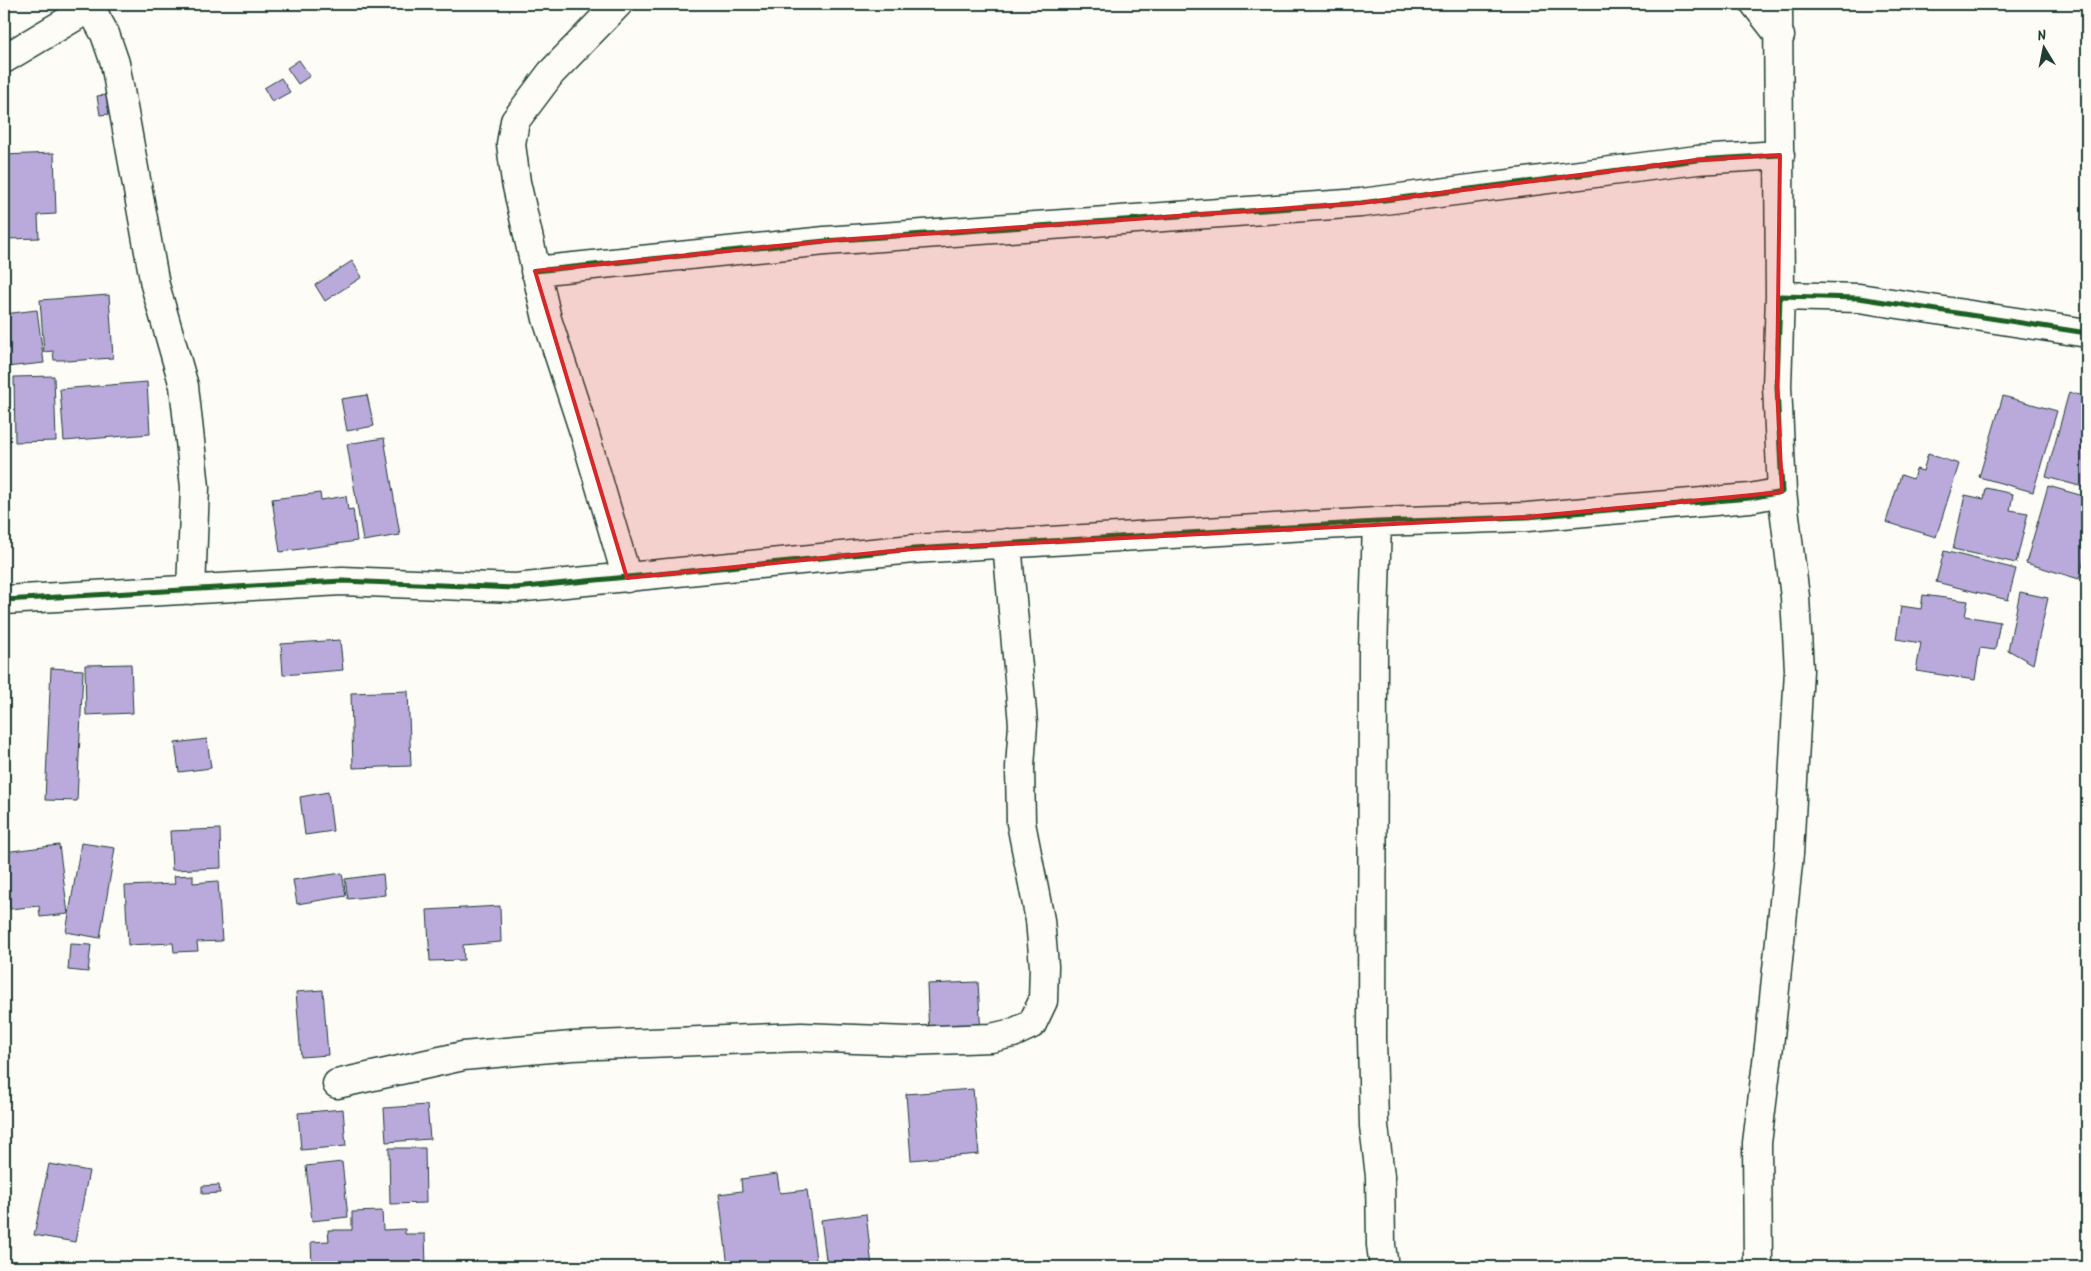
<svg xmlns="http://www.w3.org/2000/svg" width="2091" height="1271" font-family="Kalam,sans-serif">
  <style>
    .building { fill: #b9aadb; stroke: #1f3d34 }
    .lines { fill: none; stroke-linecap: round; stroke-linejoin: round }
    .street-casing { stroke: #1f3d34; stroke-width: 31 }
    .street { stroke: #fdfcf7; stroke-width: 28 }
    .cycleway-casing { stroke: #fdfcf7; stroke-width: 8 }
    .cycleway { stroke: #1b5e20; stroke-width: 5 }
    .marked { fill: #d62828; fill-opacity: 0.2; stroke: #d62828; stroke-width: 4; stroke-linejoin: round }
  </style>
  <rect width="100%" height="100%" fill="#fdfcf7"/>
  <filter id="ink" filterUnits="userSpaceOnUse"><feTurbulence type="fractalNoise" baseFrequency=".02" numOctaves="2"/><feDisplacementMap in="SourceGraphic" scale="10" xChannelSelector="R" yChannelSelector="G"/><feConvolveMatrix kernelMatrix="1 2 1 2 8 2 1 2 1" color-interpolation-filters="sRGB"/></filter>
  <g filter="url(#ink)">
    <path class="building" d="M299 60 310 76 298 84 287 68Z
      M281 78 290 92 272 102 264 88Z
      M115 94 118 113 100 115 97 96Z
      M54 153 56 214 38 215 39 238 7 239 4 155Z
      M352 261 362 277 325 301 315 285Z
      M109 295 113 358 67 361 66 360H54L53 351 44 352 40 300Z
      M37 310 44 363 6 367 4 314Z
      M54 376 56 441 15 442 14 377Z
      M147 382 150 434 64 441 60 389Z
      M2069 392 2087 397V488L2046 477Z
      M367 395 374 426 347 431 341 399Z
      M2003 396 2057 411 2033 492 1979 477Z
      M384 438 400 535 363 541 347 444Z
      M1928 454 1959 464 1936 537 1886 522 1901 475 1913 479 1916 469 1923 471Z
      M2048 486 2087 497V549L2079 579 2026 563Z
      M1986 488 2013 494 2010 510 2028 513 2016 563 1953 549 1965 495 1984 499Z
      M320 493 321 500 346 496 348 510 353 509 357 541 280 552 272 499Z
      M1944 551 2016 569 2008 600 1936 582Z
      M2020 592 2048 598 2033 664 2008 650Z
      M1923 595 1968 601 1965 616 2000 622 1995 650 1980 648 1975 680 1916 671 1921 643 1896 639 1901 606 1921 609Z
      M340 640 343 670 283 675 281 644Z
      M131 664 133 713 86 715 85 665Z
      M51 668 83 670 77 801 45 800Z
      M408 691 411 766 353 768 351 693Z
      M207 739 211 768 179 772 175 743Z
      M328 792 333 831 305 835 300 797Z
      M220 829 221 868 172 870 170 831Z
      M81 843 115 848 100 938 66 932Z
      M59 845 68 914 40 917 39 906 10 909 4 852Z
      M342 873 346 896 297 904 293 880Z
      M383 874 385 895 348 899 345 879Z
      M193 875V883L218 881 222 941 197 942 198 951 174 952 173 943 128 945 125 886 175 884 174 876Z
      M500 906 501 942 463 945 464 960 430 961 427 910Z
      M70 944 91 945 88 972 68 970Z
      M978 982 981 1036 929 1038 927 984Z
      M323 990 328 1055 301 1057 296 992Z
      M973 1089 979 1154 911 1160 906 1094Z
      M427 1105 430 1139 386 1142 384 1108Z
      M343 1109 346 1146 301 1150 298 1113Z
      M389 1148H425L426 1203 390 1204Z
      M342 1162 348 1217 312 1221 306 1166Z
      M49 1164 89 1171 75 1242 34 1235Z
      M777 1174 780 1193 807 1190 817 1267H728L719 1194 742 1191 741 1179Z
      M219 1185 220 1193 202 1194V1186Z
      M382 1211 383 1230 405 1229V1234H425L426 1267H312L311 1242 329 1241 328 1230H352V1212Z
      M866 1214 872 1267H827L821 1220Z"/>
    <g class="lines">
      <g class="street-casing">
        <path id="street" d="M618 4 551 73 515 121 511 144 516 182 547 319 585 435 627 578
          M1755 4 1780 36
          M1778 4 1780 296
          M90 7 105 34 115 63 155 285 184 386 195 487 191 590
          M4 59 96 4
          M535 271 825 241 1361 203 1697 160 1780 155
          M1377 522 1373 652 1372 1037 1374 1126 1380 1176 1381 1245 1384 1267
          M4 600 342 581 515 588 913 549 1377 522 1527 517 1750 498 1782 492 1777 386 1780 296 1859 298 2087 333
          M337 1084 463 1056 572 1046 801 1037 909 1041 991 1038 1013 1033 1032 1024 1043 1001 1044 966 1040 920 1021 823 1020 767 1023 724 1007 543
          M1758 1267 1757 1143 1769 1046 1789 854 1799 670 1795 597 1782 492"/>
      </g>
      <use href="#street" class="street"/>
      <g class="cycleway-casing">
        <path id="cycleway" d="M535 271 825 241 1361 203 1697 160 1780 155
          M4 600 342 581 515 588 913 549 1377 522 1527 517 1750 498 1782 492 1777 386 1780 296 1859 298 2087 333"/>
      </g>
      <use href="#cycleway" class="cycleway"/>
    </g>
  </g>
  <path class="marked" d="M1780 155 1777 386 1782 492 1527 517 913 549 627 578 535 271 825 241 1361 203 1697 160Z"/>
  <rect width="2091" height="1271" fill="none" stroke="#fdfcf7" stroke-width="20"/>
  <rect x="10" y="10" width="2071" height="1251" fill="none" stroke="#1f3d34" stroke-width="2" filter="url(#ink)"/>
  <g transform="translate(2044 48) rotate(350)" stroke="#fdfcf7" stroke-width="4" paint-order="stroke">
  <path d="M0-4L9 19L0 12L-9 19Z" fill="#1f3d34"/>
  <text y="-8" font-size="14" font-weight="bold" text-anchor="middle" fill="#1f3d34">N</text>
  </g>
</svg>
